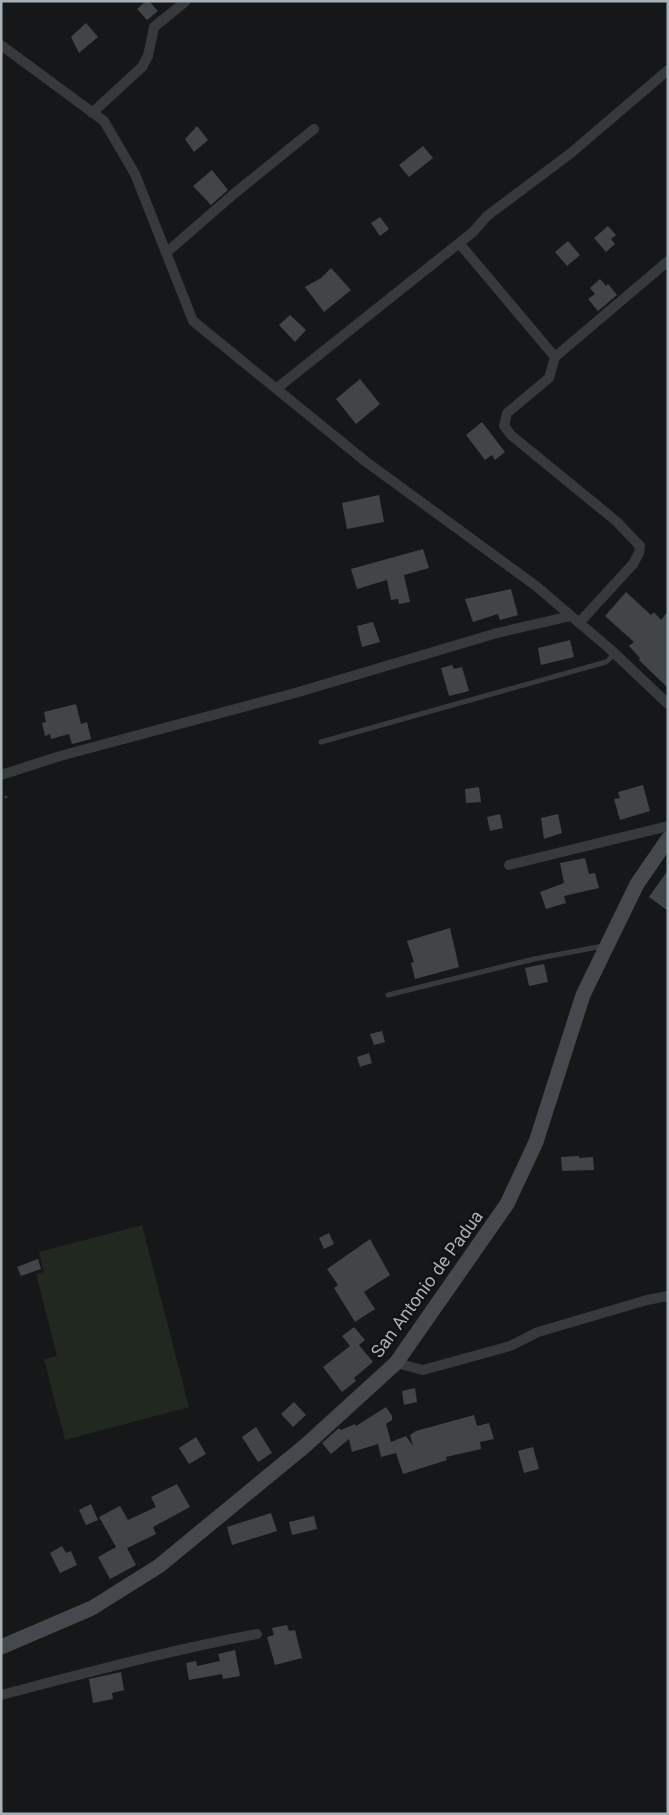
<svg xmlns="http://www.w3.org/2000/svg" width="669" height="1815" font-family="Roboto,sans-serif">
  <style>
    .green { fill: #212820 }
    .building { fill: #424548 }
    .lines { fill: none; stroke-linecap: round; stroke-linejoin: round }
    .path { stroke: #3d4144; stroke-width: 2.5; stroke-dasharray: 2.5 4; stroke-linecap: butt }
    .lane { stroke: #373a3d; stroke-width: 5 }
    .street { stroke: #373a3d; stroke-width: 10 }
    .secondary { stroke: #45494d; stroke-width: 15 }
    .labels { text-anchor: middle; stroke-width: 5; stroke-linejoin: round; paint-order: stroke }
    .street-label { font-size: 18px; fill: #a8b1b8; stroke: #111213 }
  </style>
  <rect width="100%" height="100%" fill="#161718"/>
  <path class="green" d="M142 1225 189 1407 65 1440 44 1359 57 1356 36 1274 44 1272 39 1252Z"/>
  <path class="building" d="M146 1H149L158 11 147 20 137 9Z
    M86 23 98 37 79 53 71 37Z
    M197 126 208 140 194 152 185 139Z
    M423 146 433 158 409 177 399 165Z
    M212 170 228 190 211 205 193 186Z
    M380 217 389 229 380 236 371 223Z
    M608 226 616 235 611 239 615 244 606 252 594 238Z
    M568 241 580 255 567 266 555 252Z
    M331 268 351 290 324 312 305 287 321 278Z
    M600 279 606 286 608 284 617 295 598 311 588 299 595 294 590 288Z
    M290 315 306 330 295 342 279 325Z
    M360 379 380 404 356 424 336 399Z
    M482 422 505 452 495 460 492 455 485 460 466 435Z
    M379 495 384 522 347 529 342 503Z
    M423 549 429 568 404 575 410 602 399 604 398 599 391 600 387 580 357 589 351 569Z
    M511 589 518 615 500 620 498 614 473 622 465 599Z
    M626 592 651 615 654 612 661 620 668 611V688L639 660 640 658 629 646 634 642 605 616Z
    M373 622 380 642 362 647 357 626Z
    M570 640 574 657 541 665 538 648Z
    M452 665 454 669 462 667 469 691 449 696 441 668Z
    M76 704 81 724 87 722 91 739 72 744 69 734 51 739 50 734 45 736 42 723 46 722 44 712Z
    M643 785 650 811 620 820 614 799 620 798 618 792Z
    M479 787 481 802 466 803 465 789Z
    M500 814 503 828 490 831 487 817Z
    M558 814 562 833 544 839 541 818Z
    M585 858 589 874 595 873 599 888 564 896 566 903 546 909 540 892 564 883 560 863Z
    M668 870V911L649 897Z
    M450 928 459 967 415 979 411 963 414 962 407 941Z
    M544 964 548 982 529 986 525 968Z
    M382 1031 385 1042 374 1045 370 1034Z
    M369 1053 372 1063 360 1067 357 1057Z
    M579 1156V1158L593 1157 594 1170 562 1171 561 1157Z
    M329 1233 334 1244 324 1249 319 1238Z
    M370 1239 390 1275 364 1292 375 1309 355 1322 334 1288 338 1285 327 1269Z
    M38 1259 41 1269 21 1276 17 1267Z
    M354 1327 365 1340 359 1345 373 1362 354 1378 356 1381 342 1392 323 1367 350 1346 342 1336Z
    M415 1388 417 1402 404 1405 402 1391Z
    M294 1402 306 1415 293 1427 281 1414Z
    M386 1407 392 1416V1420L386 1424 391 1442 406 1436 413 1446 410 1435 416 1431 474 1415 477 1426 489 1423 494 1439 480 1442 481 1449 446 1457 447 1460 403 1474 396 1453 381 1457 378 1444 352 1452 349 1439 331 1454 322 1443 339 1428 341 1430 355 1424 356 1426Z
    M256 1427 272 1453 258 1462 242 1437Z
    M196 1437 206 1454 189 1464 179 1448Z
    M533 1447 539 1469 524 1473 518 1451Z
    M177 1484 190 1507 153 1527 156 1534 127 1548 136 1565 110 1579 98 1557 116 1547 99 1517 120 1506 128 1520 156 1507 151 1497Z
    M91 1504 98 1520 86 1525 79 1510Z
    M271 1513 277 1531 232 1545 227 1527Z
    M314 1516 317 1529 292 1535 289 1522Z
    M62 1546 66 1553 71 1551 77 1565 60 1573 50 1553Z
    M287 1625 289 1631 295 1630 302 1658 275 1665 267 1637 274 1635 272 1628Z
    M235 1650 240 1676 223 1679 222 1674 189 1680 186 1663 196 1661 197 1666 220 1661 218 1654Z
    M121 1672 124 1690 112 1693 113 1699 93 1703 89 1679Z"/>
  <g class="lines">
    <path class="path" d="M1 791 9 801"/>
    <path class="lane" d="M321 742 606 662 615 654
      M388 995 534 959 603 946"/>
    <path class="street" d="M1 45 104 121 135 174 193 321 365 461 536 586 610 649 668 704
      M92 113 142 67 148 56 154 27 186 1
      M459 243 555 357 668 261
      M167 252 235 193 314 129
      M555 357 549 378 507 413 504 426 511 435 616 521 640 546 639 553 633 564 579 623
      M276 389 473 232 487 216 571 153 668 70
      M1 775 60 756 295 693 497 633 571 616
      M509 865 668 826
      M396 1363 423 1370 510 1346 538 1332 647 1300 668 1296
      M1 1695C86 1673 171 1650 257 1634"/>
    <path class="secondary" d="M1 1647 92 1608 159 1566 306 1445 396 1363 507 1204 536 1142 583 995 637 884 668 839"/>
  </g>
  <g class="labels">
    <g class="street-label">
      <text transform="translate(427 1284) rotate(-54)" y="6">San Antonio de Padua</text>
    </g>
  </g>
  <rect width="669" height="1815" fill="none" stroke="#a8b1b8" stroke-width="5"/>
</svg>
